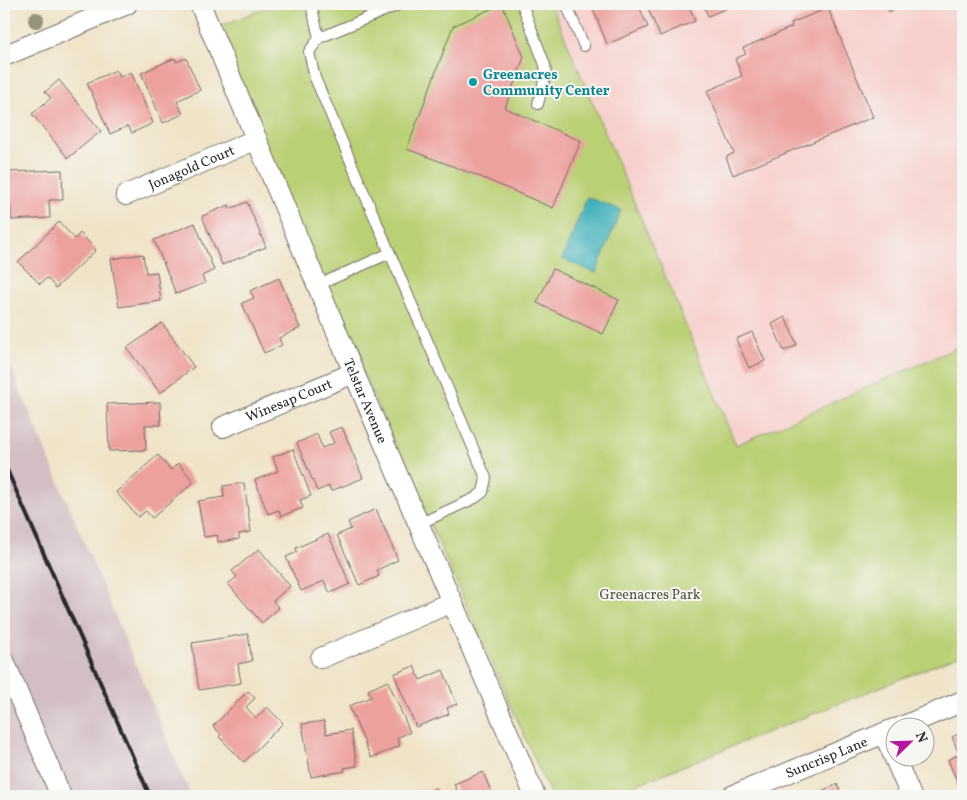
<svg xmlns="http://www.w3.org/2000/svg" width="967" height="800" font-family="Vollkorn,serif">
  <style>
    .built { fill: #f7d0cc }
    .industrial { fill: #d2bec3 }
    .green { fill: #bad074; stroke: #727e50 }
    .water { fill: #40b0bb; stroke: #366e73 }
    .building { fill: #eda19f }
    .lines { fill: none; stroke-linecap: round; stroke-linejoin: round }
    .service-casing { stroke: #706b62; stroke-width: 12 }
    .minor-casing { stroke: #706b62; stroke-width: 22 }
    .service { stroke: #fff; stroke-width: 10 }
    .minor { stroke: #fff; stroke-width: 20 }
    .rail { stroke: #2b2b2b; stroke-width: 4 }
    .tree { fill: #97947c }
    .culture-dot { fill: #0f9aa8; stroke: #f6f6f2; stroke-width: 2 }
    .labels { text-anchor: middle; stroke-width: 4; stroke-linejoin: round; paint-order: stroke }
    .culture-label { font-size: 14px; font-weight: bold; fill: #0d838f; stroke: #f6f6f2; text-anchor: start }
    .street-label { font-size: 14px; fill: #2b2b2b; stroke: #f6f6f2 }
    .park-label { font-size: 14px; fill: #4f543d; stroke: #f6f6f2 }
  </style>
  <rect width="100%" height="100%" fill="#f6f6f2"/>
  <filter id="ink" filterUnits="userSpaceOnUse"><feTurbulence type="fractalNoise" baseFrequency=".02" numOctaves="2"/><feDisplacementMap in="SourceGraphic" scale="10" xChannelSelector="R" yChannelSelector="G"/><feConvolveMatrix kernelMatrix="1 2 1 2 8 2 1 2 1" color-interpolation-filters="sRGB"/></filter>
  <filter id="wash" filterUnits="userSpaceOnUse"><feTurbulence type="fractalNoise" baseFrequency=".0096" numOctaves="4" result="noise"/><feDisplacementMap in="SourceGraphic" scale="20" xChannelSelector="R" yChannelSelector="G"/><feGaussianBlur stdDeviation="1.12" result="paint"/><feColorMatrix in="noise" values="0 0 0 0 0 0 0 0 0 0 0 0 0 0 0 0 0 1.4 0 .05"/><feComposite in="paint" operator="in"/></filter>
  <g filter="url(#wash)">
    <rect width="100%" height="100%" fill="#f0e3c8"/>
    <path class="built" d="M551 4H963V345L736 445Z"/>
    <path class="industrial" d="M4 352 191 796H4Z"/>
    <path class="green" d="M274 4H551L736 445 963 345V654L608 796H551L211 30Z"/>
    <path class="water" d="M587 197 621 210 596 273 562 259Z"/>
    <g id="blocks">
      <path class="building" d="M502 4 524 57 505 108 581 141 553 208 476 175 407 149 453 26Z
        M591 4H638L648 27 607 44Z
        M646 4H688L695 21 660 36Z
        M703 4H737L708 16Z
        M885 4H908L889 12Z
        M828 8 873 117 733 175 726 157 734 153 707 91 742 76 735 59 746 54 743 48 792 27 791 23Z
        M175 58 176 62 186 58 200 90 177 101 183 114 163 123 141 73Z
        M116 70 120 77 131 72 153 123 132 133 128 126 110 134 87 83Z
        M59 80 101 131 68 158 32 114 51 98 45 92Z
        M62 170 63 200H49L50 218 11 220V207H7L6 172Z
        M247 202 266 247 222 265 202 216 229 205 230 209Z
        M59 222 75 239 80 233 96 250 56 288 47 278 40 284 18 262Z
        M195 223 214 270 202 276 205 283 176 294 154 240Z
        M143 254 146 273 157 272 161 301 119 307 111 259Z
        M553 269 619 300 603 334 537 303Z
        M279 278 300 328 279 338 282 345 264 353 242 303 254 298 250 291Z
        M785 317 797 345 784 351 772 324Z
        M162 323 194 367 160 393 127 348Z
        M752 332 765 361 749 368 736 339Z
        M160 402 161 425H145L146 450 109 451 107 404Z
        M342 427 363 478 331 491 329 486 317 491 297 443 317 434 322 448 334 443 329 432Z
        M293 449 311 496 300 500 303 508 281 516 279 510 268 514 255 480 278 471 273 457Z
        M158 455 171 470 178 463 194 482 152 518 146 511 138 517 116 492Z
        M244 483 251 532 239 534V539L218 542 217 535 204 537 198 501 224 497 223 486Z
        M376 509 398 560 377 570 379 576 359 585 337 535 351 529 348 522Z
        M328 534 350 584 330 593 324 581 301 591 286 557 297 552 296 548Z
        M259 549 290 586 273 601 279 608 262 623 228 584 237 577 232 571Z
        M248 634 252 661 238 664 241 683 199 690 192 643Z
        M414 666 420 680 443 670 457 704 447 708 449 714 416 727 394 674Z
        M388 681 410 732 397 738 400 746 371 758 349 706 371 697 368 690Z
        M248 691 255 698 246 707 256 718 267 707 283 723 244 762 219 737 221 734 213 726Z
        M324 721 326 734 351 730 357 766 344 768 345 771 311 777 302 724Z
        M963 732V784L959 786 948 760 959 754 952 737Z
        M483 772 493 796H445L457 791 454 784Z
        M837 784 842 796H810Z
        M436 788 439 796H416Z"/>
    </g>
  </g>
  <g filter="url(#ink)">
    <use href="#blocks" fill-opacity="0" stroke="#706b62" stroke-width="1"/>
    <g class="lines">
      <g class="service-casing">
        <path id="service" d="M311 4 319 38 309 52 315 78 486 478 483 492 475 498 419 524
          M522 4 545 65 546 73 538 104
          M566 4 584 46
          M319 38 401 4
          M318 285 390 253"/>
      </g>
      <g class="minor-casing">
        <g id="minor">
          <path id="s1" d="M200 4 354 373 535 796"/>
          <path d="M4 56 127 4"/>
          <path id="s2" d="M126 195 257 139"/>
          <path id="s3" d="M223 427 354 373"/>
          <path d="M321 658 452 602"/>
          <path d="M4 661 61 796"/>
          <path d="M899 728 963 701"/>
          <path d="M884 733 911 796"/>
          <path id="s4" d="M732 796 894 729"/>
        </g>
      </g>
      <use href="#service" class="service"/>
      <use href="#minor" class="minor"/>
      <path class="rail" d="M4 463 150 796"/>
    </g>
    <circle class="tree" cx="36" cy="20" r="8"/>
  </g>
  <circle class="culture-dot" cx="473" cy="82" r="5"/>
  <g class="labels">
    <g class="culture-label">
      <text x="483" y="79">Greenacres<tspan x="483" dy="16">Community Center</tspan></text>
    </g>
    <g class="street-label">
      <text dy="5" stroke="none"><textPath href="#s2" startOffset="71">Jonagold Court</textPath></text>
      <text dy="5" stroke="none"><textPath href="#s3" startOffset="71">Winesap Court</textPath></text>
      <text dy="5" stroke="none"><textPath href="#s1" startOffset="430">Telstar Avenue</textPath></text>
      <text dy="5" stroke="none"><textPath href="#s4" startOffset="102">Suncrisp Lane</textPath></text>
    </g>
    <g class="park-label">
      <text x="650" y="599">Greenacres Park</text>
    </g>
  </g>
  <rect width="967" height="800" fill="none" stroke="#f6f6f2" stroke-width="20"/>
  <g transform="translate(910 742) rotate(67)"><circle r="24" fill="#f6f6f2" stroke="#a5a5a2"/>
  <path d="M0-4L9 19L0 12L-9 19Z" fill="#b5179e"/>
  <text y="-8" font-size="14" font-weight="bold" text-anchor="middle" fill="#2b2b2b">N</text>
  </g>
</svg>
